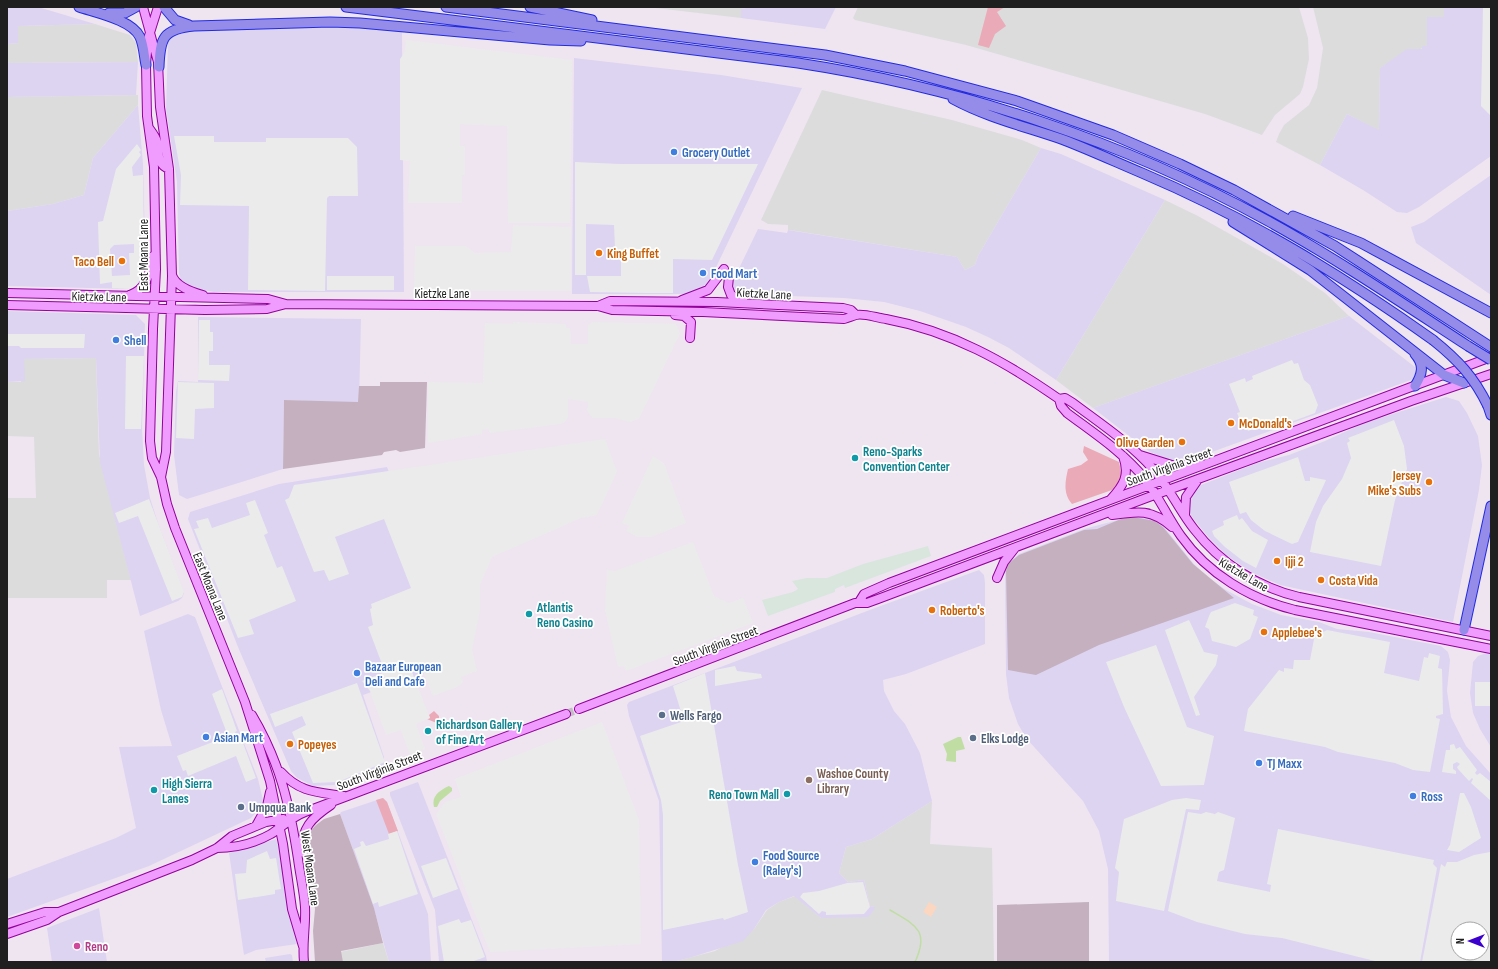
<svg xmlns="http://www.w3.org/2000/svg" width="1498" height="969" font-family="'Sofia Sans Condensed',sans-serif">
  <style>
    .residential { fill: #dcdcdd }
    .commercial { fill: #ddd4f1; fill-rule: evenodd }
    .construction { fill: #c5b0bf }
    .grass { fill: #ebaab7 }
    .park { fill: #fbd6c1 }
    .parking { fill: #ebebeb; fill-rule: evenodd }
    .plaza { fill: #d9e6dd }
    .water { fill: #c0dea4 }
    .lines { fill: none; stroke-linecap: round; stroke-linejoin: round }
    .stream { stroke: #c0dea4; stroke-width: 1.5 }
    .major-tunnel { stroke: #c5bdc6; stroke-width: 8; stroke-dasharray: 8 4; stroke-linecap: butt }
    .major-casing { stroke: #93009a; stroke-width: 10 }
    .highway-casing { stroke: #212bdf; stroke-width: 11 }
    .major { stroke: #f09cfe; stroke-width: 8 }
    .highway { stroke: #958be9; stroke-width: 9 }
    .highway-bridge-casing { stroke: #212bdf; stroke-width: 11; stroke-linecap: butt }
    .highway-bridge { stroke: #958be9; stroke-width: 9 }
    .shop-dot { fill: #3f7fe0; stroke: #fff; stroke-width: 1.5 }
    .food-dot { fill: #e8710a; stroke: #fff; stroke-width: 1.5 }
    .culture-dot { fill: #0f9aa8; stroke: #fff; stroke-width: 1.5 }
    .service-dot { fill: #5c6f8a; stroke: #fff; stroke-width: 1.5 }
    .education-dot { fill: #8d6e63; stroke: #fff; stroke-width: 1.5 }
    .hotel-dot { fill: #d1479c; stroke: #fff; stroke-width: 1.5 }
    .labels { text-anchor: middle; stroke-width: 3.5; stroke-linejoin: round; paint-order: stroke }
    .shop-label { font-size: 13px; font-weight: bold; fill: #366cbe; stroke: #fff; text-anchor: start }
    .food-label { font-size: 13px; font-weight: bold; fill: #c56008; stroke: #fff; text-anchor: start }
    .street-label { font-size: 13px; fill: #1f1f1f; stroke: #fff }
    .culture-label { font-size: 13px; font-weight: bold; fill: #0d838f; stroke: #fff; text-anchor: start }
    .service-label { font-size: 13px; font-weight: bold; fill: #4e5e75; stroke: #fff; text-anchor: start }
    .education-label { font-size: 13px; font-weight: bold; fill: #785e54; stroke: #fff; text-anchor: start }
    .hotel-label { font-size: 13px; font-weight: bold; fill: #b23c85; stroke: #fff; text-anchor: start }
  </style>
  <rect width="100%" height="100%" fill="#efe5f0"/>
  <path class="residential" d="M647 7H752L741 9V18Z
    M858 7H1299L1308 38 1309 59 1303 87 1300 94 1275 115 1262 135 1205 114 966 45 855 20 853 18Z
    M1313 7H1444V17L1427 18V46L1380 68 1379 131 1347 114 1320 165 1276 142 1279 134 1284 125 1309 105 1317 88 1323 48Z
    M95 24 130 35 136 43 138 62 7 63V44L18 43 17 26Z
    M822 90 952 120 1022 140 1041 148 978 256 975 265 965 270 957 257 796 231 788 230V225L768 224 761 220Z
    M138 95V105L93 158 84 195 53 204 7 211V97Z
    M1165 200 1198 216 1283 264 1325 293 1349 316 1093 408 1056 380Z
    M96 358 99 454 131 580H107V598H7V498H36L34 437 7 436V382H21L24 359Z
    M932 801 930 844 992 848 994 962H673L715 951 754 929 767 910 779 902 795 896 821 918 874 907 870 906 864 880 848 882 839 873 846 847 872 839Z
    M383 943 389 962H343L340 952Z"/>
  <path class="commercial" d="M7 7H38L95 24 18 26V43L7 44Z
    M752 7H836L825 29 741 18V9Z
    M1444 7H1491V156L1419 207 1407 213 1397 212 1363 190 1320 165 1347 114 1379 130 1380 68 1407 49H1422V46H1427V17H1444Z
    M340 25 402 30 404 292H214L197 289 185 284 181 280 179 274 177 182 166 109 168 43 173 35 185 30Z
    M574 58 721 75 802 88 708 284 704 289 686 294H572Z
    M138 62 136 95 7 97V63Z
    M138 105 143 164 145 243 143 277 140 283 136 287 130 289 7 286V211L53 204 84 195 93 158Z
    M1041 148 1061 154 1165 200 1056 380 1009 348 988 337 966 327 920 311 884 302 844 298 738 294 733 290 732 283 758 229 787 233 788 230 957 257 965 270 975 265 978 256Z
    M1491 175V295L1416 243 1411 227 1424 222Z
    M7 311 136 315 145 324 142 428 144 465 150 498 159 526 184 593 182 598 178 601 140 616 100 462 96 358 24 359 25 381 7 382Z
    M1349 316 1415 367 1417 371 1415 376 1411 380 1187 461H1172L1150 452 1093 408Z
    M198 317 361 319 359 403 284 400 283 469 187 499 179 495 174 455 176 392 178 381 198 382Z
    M1446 397 1459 401 1467 413 1478 436 1482 465 1479 490 1453 622 1280 585 1253 573 1227 556 1209 538 1191 516 1188 507 1189 498 1196 487 1257 463 1289 455 1325 441 1364 423Z
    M387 467 461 660 363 695 384 757V765L379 772 373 774 346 780 334 785 313 786 297 778 291 771 238 647 188 519 190 512 279 484Z
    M1133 516 1156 520 1164 527 1193 563 1206 576 1226 590 1252 604 1281 615 1319 622 1337 629 1369 632 1441 646 1448 652 1450 660 1447 691 1451 717 1466 746 1491 774V962H1109L1108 869 1099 831 1083 801 1026 738 1018 724 1009 698 1006 674 1005 571 1007 563 1019 554 1084 529ZM1458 929H1482V953H1458Z
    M979 570 984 575 985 583V644L906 674 883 680 884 691 894 711 905 724 920 753 932 801 872 839 846 847 839 873 848 882 864 880 870 906 875 907 874 910 868 917 821 918 794 896 779 902 766 910 754 929 743 941 689 958 673 962H662L659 801 629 716 627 705 629 702 867 611Z
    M188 614 195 617 258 779 263 800 261 807 251 818 149 866 7 917V879L116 838 136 828 119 747 172 746 161 710 144 631Z
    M1486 653 1491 654V747L1480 729 1473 713 1470 693 1473 662 1478 656Z
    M418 782 486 956 487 961 485 962H439L435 910 390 795V792Z
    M383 798 387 802 428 914 431 962H389L374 909 340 814 341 812Z
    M276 839 283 856 297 944 256 950 244 955 229 853Z
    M99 908 107 962H52L47 928Z
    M290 954 292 955 293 962H266L265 958Z"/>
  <path class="construction" d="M380 382H427L425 448 400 452 396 450 384 452 382 455 283 469 284 400 358 402 359 386H380Z
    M1133 517 1155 521 1163 527 1193 564 1234 598 1099 645 1036 675 1008 670 1006 571 1008 564 1019 555 1084 530 1097 529 1121 519Z
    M340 814 374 908 383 943 341 951 343 962H315L313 931 315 909 307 851 309 838 312 829 316 825 324 819Z
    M1089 902V962H997V905Z"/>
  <path class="grass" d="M988 7H1005L997 12 1006 26 995 34 989 48 978 45Z
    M1084 446 1119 462 1122 477 1116 487 1112 490 1072 504C1063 494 1065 482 1068 469L1081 465 1088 460 1083 452Z
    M434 711 439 716V724L427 719 430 718 429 715Z
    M383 798 387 802 398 831 389 834 376 800Z"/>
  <path class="park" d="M929 902 937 907 931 917 923 912Z"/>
  <path class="parking" d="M1483 7H1491V116L1481 106Z
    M406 40 572 60 570 223H508L507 126 460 124V146H465V175H462V203H408L410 161 400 160V59L405 52Z
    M174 136H214V142H266V138H348L357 147 358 196H329L327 198 325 291 248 290 249 206 180 205 181 175Z
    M137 144 141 150 139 152 141 155 132 167 133 176 143 175 144 244 142 276 136 286 130 289 112 288V282L100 284 98 222 103 221 116 169ZM134 244V253H129L130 275 112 276 110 249 114 245Z
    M575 162 620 164H758L712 260 673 259V293H647L590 292 587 276H621V250L615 249 614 225 586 224V275H575Z
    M513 225 571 227V291H414L415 246H466L475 253 511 252Z
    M327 276H394V290H327Z
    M199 320H210V332H213V351H209V365H230L229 381 198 380Z
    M513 322 565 324 566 328H570L571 344H588V325L592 322 676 324 680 333 639 419 630 422 614 418H592L586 409 588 408V402L568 399V417L565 422 560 424 490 433 488 429 482 430V434L428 443V382L483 383 485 323 513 324Z
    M7 334H85L84 348H21L19 346H7Z
    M126 356H144L141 429H125Z
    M1292 360 1294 364 1298 363 1304 380 1310 385 1318 405 1315 413 1272 429 1270 423 1248 431 1243 419 1240 420 1237 413 1240 412 1229 384 1245 378 1246 382 1253 379 1252 376Z
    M178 382 214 383V408L195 409 194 439 176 438Z
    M1394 420 1404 446 1407 469 1395 500 1381 566 1310 552 1316 522 1323 506 1342 479 1351 458 1347 443 1350 441 1348 438Z
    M605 439 617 472 597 515 581 518 492 557 480 585V610L472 650 477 671 461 677 463 682 459 686 433 696 420 663 410 667 430 718 416 724 425 749 410 755 401 730 386 735 370 691 362 681 385 672 368 627 373 625 370 609 372 608 371 604 411 588 384 519 335 537 349 574 329 581 324 570 314 572 285 500 289 498 294 485Z
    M653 456 664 463 686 523 651 537H638L626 531 629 526 622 523Z
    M1298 457 1305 481H1310V477L1326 480 1298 542 1292 544 1265 531 1251 520 1246 512 1240 514 1229 482Z
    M149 499 184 592 182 597 172 601 138 516 119 523 115 513Z
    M255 500 268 533 264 535 277 568 282 566 296 601 249 620 254 634 238 638 194 529 199 528 196 521 208 518 212 528 250 515 246 503Z
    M1237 515 1239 520 1242 518 1252 531 1268 540 1256 568 1243 561 1225 547 1214 536 1212 531 1224 525 1223 521Z
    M693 542 714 596 729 603 743 598 753 623 626 671 624 666 618 667 605 610 607 570 615 571Z
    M1235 603 1254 610 1253 615 1258 617 1250 639 1236 647 1212 641 1209 629 1205 627 1209 616 1211 612Z
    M1189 620 1204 652 1218 655 1216 665 1194 697 1200 715 1196 716 1165 630Z
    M1327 630 1390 642 1384 673 1419 681 1424 657 1428 658 1429 653 1440 656 1438 668 1442 669 1443 714 1436 716V718L1440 719 1430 772 1413 770 1395 763 1338 752 1325 747 1244 731 1248 709 1279 670 1284 672V668L1293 669 1294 660H1310L1315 634 1318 635Z
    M1156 645 1187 727 1214 736 1204 785 1161 786 1124 707 1106 662Z
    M735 666 737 671 761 674 762 678 715 686V670Z
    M705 673 738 865 748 912 724 920 723 918 663 930V815L661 800 640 736 684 721 673 686Z
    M1475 682H1490V706H1475Z
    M357 683 385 762 338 782 313 783 292 732 306 725 302 716 275 727 270 714Z
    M222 689 237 731 235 732 237 736 240 735 256 778 246 782 236 756 188 776 186 770 183 771 177 756 228 736 212 694Z
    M602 722 639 820 641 944 490 952 436 814 445 802 461 797 455 779Z
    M1454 744 1456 749 1460 747 1477 770 1475 773 1477 775 1480 773 1491 782V801L1471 783 1473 779 1472 778 1469 781 1458 769 1457 767 1460 764 1457 762 1453 764V769L1456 771V774L1442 772 1446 750H1450V745Z
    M1460 793H1464L1471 807 1481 838 1459 852 1447 850 1450 845Z
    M1186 798 1201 800 1199 810 1186 809 1164 911 1116 901 1119 872 1115 868 1124 819 1172 800Z
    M1188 812 1201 814 1206 812 1215 814 1218 812 1235 818 1224 870 1219 872 1217 881 1266 891 1270 892 1271 885 1267 884 1278 829 1434 860 1433 864 1437 868 1420 962H1379L1282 938 1245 934 1197 922 1168 911Z
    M397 831 418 894 379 907 378 902 373 904 354 849 361 846 360 842 363 841 366 846 389 839 388 834Z
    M267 851 270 859 276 858 281 889 275 890V894L238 900 235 874 246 873 247 860Z
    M1490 852 1491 962H1422L1441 864 1445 867 1447 862H1457L1474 855ZM1458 929H1482V953H1458Z
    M446 858 458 889 433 898 421 866Z
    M863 882 870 907 864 914 826 915V912L822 911 819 914 800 897 803 893 819 891 847 883Z
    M459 919 461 923 471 920 485 957 471 962H444L438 926Z"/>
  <path class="plaza" d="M928 546 931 556 845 588 844 585 835 589V592L768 616 762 600 793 592 798 589 792 581 807 578H827L863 564Z"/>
  <path class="water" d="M958 737H961L965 749 956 751V762L946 761 947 754 943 744Z
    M449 786 452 788V791L440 801 437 807H434C431 796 440 790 449 786Z"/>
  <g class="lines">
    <path class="stream" d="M890 910C915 925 930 930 915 962"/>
    <path class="major-tunnel" d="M566 714 579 709"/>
    <g class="major-casing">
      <path id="major" d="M143 7 158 62 160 107 169 169 172 276 166 452 161 477
        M158 7 148 39 146 65 147 116 154 167 156 269 153 329 150 441 152 458 161 477 167 504 175 528 245 702 270 781 283 844 292 909 303 946
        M149 128C152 132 156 137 157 142 160 154 156 164 169 169
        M172 275C176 287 192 292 203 295
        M729 277 728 287 731 295 743 300
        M7 293 268 299 286 304
        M130 295C148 288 149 273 153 256
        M682 300 708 290 724 269
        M7 305 205 310 267 309 286 304 598 306 612 310 703 312 844 319C848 318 852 316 856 315 864 313 877 318 886 319 951 331 1006 362 1059 399L1065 398 1073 403C1101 424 1130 443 1153 469 1169 487 1179 510 1194 529 1220 563 1257 587 1299 597L1491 636
        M598 306 610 301 717 302 843 308 851 310 856 315
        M675 315 684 316 691 322 690 338
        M1059 399 1061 406 1067 413C1095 434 1123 452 1145 479 1159 497 1168 518 1181 536 1208 574 1250 599 1295 610L1491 649
        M1140 455 1175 466 1199 463
        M1111 499C1124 485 1130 475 1123 456
        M1112 515C1138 511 1152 509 1172 527
        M1185 515 1186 497 1197 481
        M997 578 1004 562 1015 548
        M859 602 864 594 889 583 1491 357
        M579 709 855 603H867L878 599 1149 497 1411 401 1491 374
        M252 715C280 762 290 806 298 859 300 875 304 891 305 907 306 926 302 943 304 962
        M281 772C300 793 318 792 344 796
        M256 826 267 806 270 792
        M217 848C236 848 255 843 271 834 283 826 292 817 305 812L566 714
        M300 853C303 827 310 819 331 805
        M7 924 45 912H59
        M7 934 47 920 59 912 192 860 217 848 232 836 266 822 283 819"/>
    </g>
    <g class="highway-casing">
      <path id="highway" d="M79 7C97 13 132 20 140 37 144 46 144 56 146 65
        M164 7 175 20 189 25
        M346 7 798 63C962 88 1123 141 1268 221 1337 259 1402 303 1468 346
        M446 7 825 55 905 71 1017 101 1113 135 1180 164 1234 190 1335 246 1491 347
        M530 7 592 20
        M109 13H125L136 7
        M159 67C160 38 163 29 194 26L330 22 360 23 550 40 581 41
        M953 99C988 118 1027 127 1064 140 1090 150 1116 162 1142 173 1248 218 1340 274 1433 340
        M1293 216 1361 243 1491 313
        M1233 222 1310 270 1444 375 1464 383
        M1415 386C1422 375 1425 365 1415 354
        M1488 406 1491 415
        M1464 630 1491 506"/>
    </g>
    <use href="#major" class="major"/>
    <use href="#highway" class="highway"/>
    <g class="highway-bridge-casing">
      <path id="highway-bridge" d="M1433 340C1458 360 1474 377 1488 406
        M1468 346 1491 360"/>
    </g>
    <use href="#highway-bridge" class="highway-bridge"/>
  </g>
  <g class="shop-dot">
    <circle cx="674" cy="152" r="4"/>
    <circle cx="703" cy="273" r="4"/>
    <circle cx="116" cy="340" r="4"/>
    <circle cx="357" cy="673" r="4"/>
    <circle cx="206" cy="737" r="4"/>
    <circle cx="1259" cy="763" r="4"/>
    <circle cx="1413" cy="796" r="4"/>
    <circle cx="755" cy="862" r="4"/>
  </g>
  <g class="food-dot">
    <circle cx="599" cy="253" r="4"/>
    <circle cx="122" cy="261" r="4"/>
    <circle cx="1231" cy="423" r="4"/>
    <circle cx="1182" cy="442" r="4"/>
    <circle cx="1429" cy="482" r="4"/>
    <circle cx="1277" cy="561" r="4"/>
    <circle cx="1321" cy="580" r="4"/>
    <circle cx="932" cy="610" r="4"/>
    <circle cx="1264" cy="632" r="4"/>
    <circle cx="290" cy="744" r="4"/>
  </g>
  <g class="culture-dot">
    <circle cx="855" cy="458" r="4"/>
    <circle cx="529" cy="614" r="4"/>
    <circle cx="428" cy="731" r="4"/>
    <circle cx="154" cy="790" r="4"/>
    <circle cx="787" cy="794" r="4"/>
  </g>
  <g class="service-dot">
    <circle cx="662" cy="715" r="4"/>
    <circle cx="973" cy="738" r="4"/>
    <circle cx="241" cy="807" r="4"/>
  </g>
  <circle class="education-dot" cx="809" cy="780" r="4"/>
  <circle class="hotel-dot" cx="77" cy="946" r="4"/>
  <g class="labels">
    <g class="shop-label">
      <text x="682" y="157">Grocery Outlet</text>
      <text x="711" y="278">Food Mart</text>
      <text x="124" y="345">Shell</text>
      <text x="365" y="671">Bazaar European<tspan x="365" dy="15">Deli and Cafe</tspan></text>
      <text x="214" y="742">Asian Mart</text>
      <text x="1267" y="768">TJ Maxx</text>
      <text x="1421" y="801">Ross</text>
      <text x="763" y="860">Food Source<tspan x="763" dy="15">(Raley's)</tspan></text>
    </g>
    <g class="food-label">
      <text x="607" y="258">King Buffet</text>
      <text x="114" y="266" text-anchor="end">Taco Bell</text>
      <text x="1239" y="428">McDonald's</text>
      <text x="1174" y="447" text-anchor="end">Olive Garden</text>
      <text x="1421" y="480" text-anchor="end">Jersey<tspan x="1421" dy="15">Mike's Subs</tspan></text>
      <text x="1285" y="566">Ijji 2</text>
      <text x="1329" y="585">Costa Vida</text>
      <text x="940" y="615">Roberto's</text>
      <text x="1272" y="637">Applebee's</text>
      <text x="298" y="749">Popeyes</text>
    </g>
    <g class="street-label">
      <text transform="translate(143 255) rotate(-90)" y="5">East Moana Lane</text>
      <text x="442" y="298">Kietzke Lane</text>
      <text transform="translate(764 293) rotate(3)" y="5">Kietzke Lane</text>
      <text transform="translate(99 296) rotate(1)" y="5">Kietzke Lane</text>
      <text transform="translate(1169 466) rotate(-20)" y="5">South Virginia Street</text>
      <text transform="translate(1244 574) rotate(30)" y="5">Kietzke Lane</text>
      <text transform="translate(211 586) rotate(68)" y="5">East Moana Lane</text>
      <text transform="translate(715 645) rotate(-21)" y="5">South Virginia Street</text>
      <text transform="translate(379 770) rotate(-21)" y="5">South Virginia Street</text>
      <text transform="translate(311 868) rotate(82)" y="5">West Moana Lane</text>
    </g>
    <g class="culture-label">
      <text x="863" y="456">Reno-Sparks<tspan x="863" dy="15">Convention Center</tspan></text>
      <text x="537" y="612">Atlantis<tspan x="537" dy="15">Reno Casino</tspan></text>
      <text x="436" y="729">Richardson Gallery<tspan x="436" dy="15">of Fine Art</tspan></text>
      <text x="162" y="788">High Sierra<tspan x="162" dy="15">Lanes</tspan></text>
      <text x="779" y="799" text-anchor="end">Reno Town Mall</text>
    </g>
    <g class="service-label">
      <text x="670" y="720">Wells Fargo</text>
      <text x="981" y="743">Elks Lodge</text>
      <text x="249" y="812">Umpqua Bank</text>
    </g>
    <g class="education-label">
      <text x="817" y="778">Washoe County<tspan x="817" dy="15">Library</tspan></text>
    </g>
    <g class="hotel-label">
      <text x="85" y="951">Reno</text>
    </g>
  </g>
  <rect width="1498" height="969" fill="none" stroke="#1f1f1f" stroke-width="16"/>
  <g transform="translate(1470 941) rotate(270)"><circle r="19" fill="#ffffff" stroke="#a5a5a5"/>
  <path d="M0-3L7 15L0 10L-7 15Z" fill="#3b00ce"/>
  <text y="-6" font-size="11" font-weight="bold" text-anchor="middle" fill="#1f1f1f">N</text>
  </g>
</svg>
